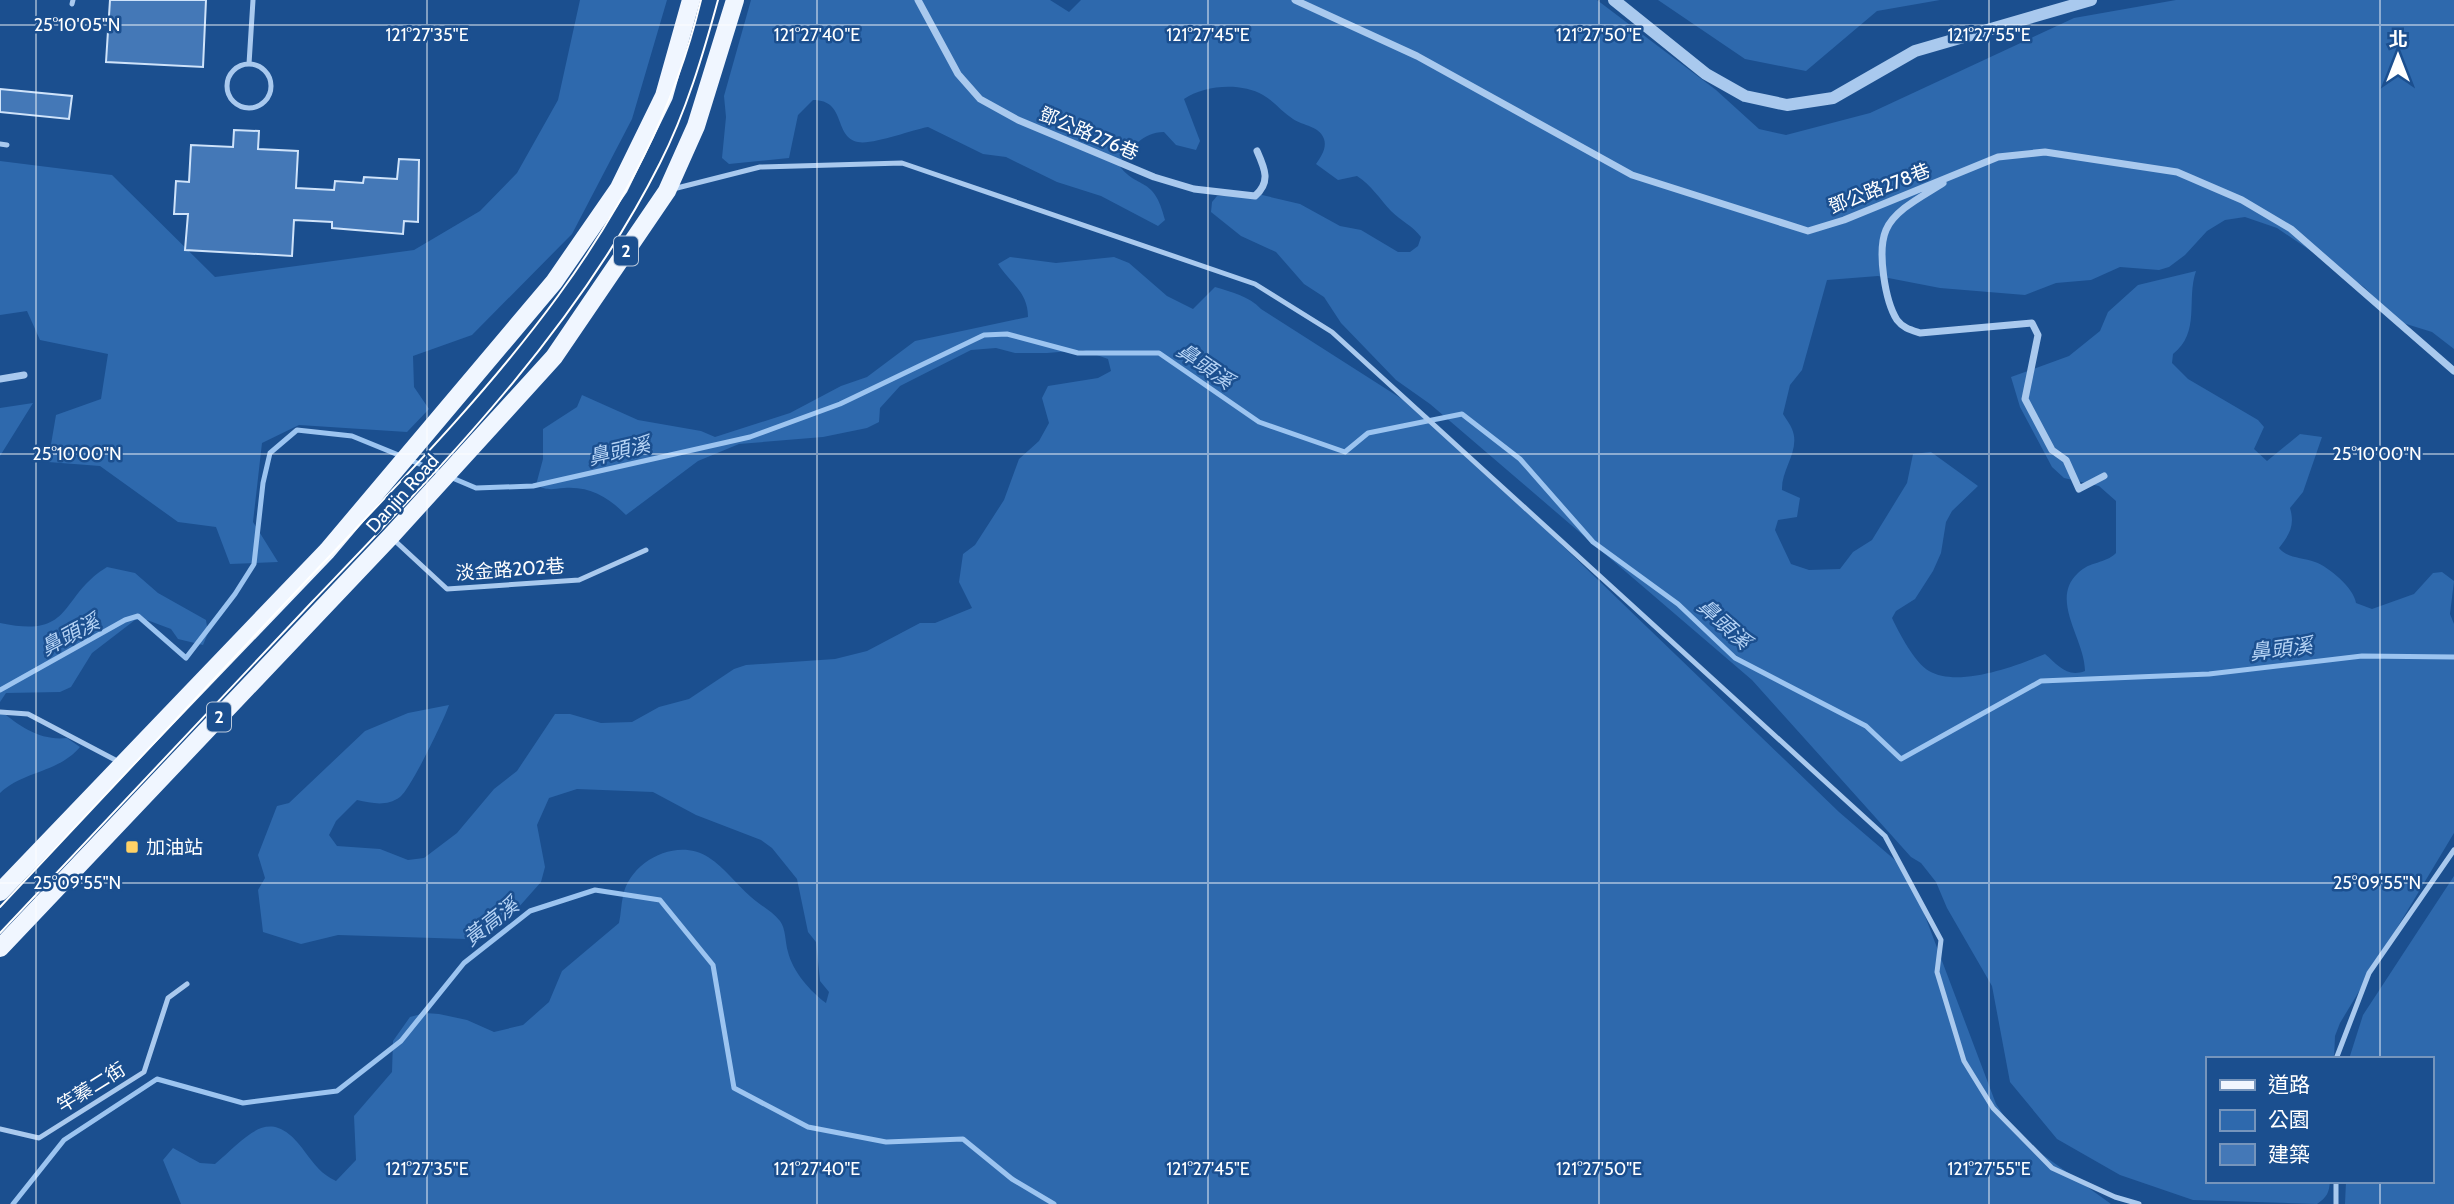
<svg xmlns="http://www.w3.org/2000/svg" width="2454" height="1204" font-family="Cabin,'Noto Sans TC',sans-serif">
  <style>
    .green { fill: #2e69ad }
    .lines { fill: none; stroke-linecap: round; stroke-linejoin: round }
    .stream { stroke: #9cc4f0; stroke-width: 5 }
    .building { fill: #4478b7; stroke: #cfe3fa; stroke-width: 2 }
    .service { stroke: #a9c9ee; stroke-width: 5 }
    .minor { stroke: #a9c9ee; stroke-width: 7 }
    .tertiary { stroke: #a9c9ee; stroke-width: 12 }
    .primary { stroke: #f0f6ff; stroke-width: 18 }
    .tram { stroke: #fff; stroke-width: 2 }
    .ticks { fill: none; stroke: #fff; stroke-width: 2; stroke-opacity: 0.45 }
    .poi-dot { fill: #ffd166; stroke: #1b4f8f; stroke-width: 2.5 }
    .labels { text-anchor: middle; stroke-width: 5; stroke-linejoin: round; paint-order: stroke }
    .shield { fill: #1b4f8f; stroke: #bbcadd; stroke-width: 2 }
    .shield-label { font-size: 18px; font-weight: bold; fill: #fff }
    .street-label { font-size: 19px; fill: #fff; stroke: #1b4f8f }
    .poi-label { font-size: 19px; fill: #fff; stroke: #1b4f8f; text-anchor: start }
    .water-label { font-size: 21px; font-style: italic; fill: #b5d3f5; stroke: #1b4f8f }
    .ticks-label { font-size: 18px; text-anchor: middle; fill: #fff; stroke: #1b4f8f; stroke-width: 5; stroke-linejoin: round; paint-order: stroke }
  </style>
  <rect width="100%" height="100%" fill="#1b4f8f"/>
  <path class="green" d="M580 0H667L632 119 572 234 472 335 413 356 414 387 429 409 407 432 299 425 262 443 253 522 278 562 230 564 216 527 178 522 100 466 48 462 56 415 101 399 108 354 40 340 27 311 0 315V161L112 175 215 277 414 250 480 211 517 173 558 100Z
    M751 0H1050L1069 12 1081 0H1597L1716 90 1759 129 1786 135 1870 113 2074 18 2176 0H2454V349L2432 332 2403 323 2394 317 2364 287 2277 228 2245 217 2225 220 2207 231 2185 255 2169 267 2159 270 2120 267 2091 280 2056 283 2025 295 1940 288 1878 276 1827 280 1802 370 1790 385 1783 414C1786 419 1790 424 1792 429 1801 450 1781 469 1782 490L1800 498 1797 517 1778 520 1775 530 1791 564 1809 570 1840 569 1853 552 1872 540 1907 483 1913 454 1931 452 1978 486 1952 511 1946 522 1941 553 1933 571 1915 599 1896 611 1892 618C1899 633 1915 663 1929 671 1958 688 2016 666 2045 654 2058 665 2067 678 2085 671 2085 639 2049 600 2078 573 2090 561 2105 564 2116 553V501L2099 486 2064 478 2052 467 2020 407 2011 377 2069 356 2100 331 2108 312 2138 285 2196 271C2186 300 2201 332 2173 354L2172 363 2188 379 2258 420 2264 427 2254 449 2267 461 2300 434 2322 437 2303 492 2290 508C2295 525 2290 534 2279 548 2288 559 2302 557 2315 562 2329 567 2354 588 2356 603L2372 609 2414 594 2433 573 2442 572 2454 581 2450 614 2454 624V833L2340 1023 2335 1036 2334 1059H2207V1181H2330C2329 1193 2327 1197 2317 1204L2193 1200 2120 1175 2057 1139 2010 1082 1992 986 1947 908 1936 882 1921 863 1911 857 1752 680 1430 404 1396 380 1341 323 1324 297 1304 284 1276 252 1241 236 1211 212 1212 202 1217 196 1262 195 1300 204 1340 226 1361 230 1398 252H1410L1418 246 1421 237C1413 226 1401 221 1391 211 1379 198 1372 186 1357 176L1338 180 1316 164C1321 157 1327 148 1324 139 1320 126 1303 126 1293 119 1282 112 1274 101 1263 95 1241 82 1204 85 1184 99L1200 141 1196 150 1176 145 1164 132C1142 132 1131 149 1118 164 1137 191 1154 174 1165 220L1158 226 1101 196 1057 182 1006 157 983 154 928 127C911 130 873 145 858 142 833 137 847 100 813 100L798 115 789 158 729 164 722 158 726 117 724 96Z
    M1658 0H1940L1877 11 1806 71 1745 59Z
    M1010 257 1056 263 1114 257 1129 263 1167 296 1193 309 1215 287C1231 292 1249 296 1261 309L1427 415 1839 812 1902 866 1913 884 1996 1104 2018 1137 2111 1204H181L163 1160 173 1148 200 1163 215 1164C249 1135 270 1103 305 1152 315 1165 321 1174 336 1181L356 1160 354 1116 392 1072 393 1041 410 1017 425 1013 439 1014 467 1020 494 1032 523 1025 549 1002 562 971 619 923C621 914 621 905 623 896 630 861 677 837 708 857 725 868 736 884 751 897 761 906 772 911 780 921 786 929 785 942 788 952 793 972 810 991 826 1003L829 992 820 981 816 942 808 932 797 879 772 848 761 840 696 815 653 792 577 789 549 798 537 825 545 867 541 882 502 926 488 933 466 939 338 935 301 944 263 932 258 890 265 878 258 855 277 806 289 803 365 731 408 713 449 705C444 720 410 790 400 797 386 807 372 803 357 800L336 821 329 835 337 846 380 849 408 860 424 858 457 833 494 789 517 771 555 714H570L601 723 632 722 659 707 689 699 734 669 746 665 835 659 867 651 920 623H935L972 608 959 582 963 554 975 545 1004 500 1019 459 1039 441 1049 423 1042 398 1048 386 1098 378 1111 371 1108 359 1083 350 1047 353H1015L996 348 971 350 900 386 880 408 879 422 867 428 823 437 739 444 698 461 626 515C608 497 590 486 564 488 552 489 548 491 536 485L543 459V429L577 407 582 395 638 420 701 431 715 437 790 413 841 386 867 377 915 341 1028 317C1028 292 1011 284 998 264Z
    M33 403 0 456V408Z
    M107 567 135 573 158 593 206 620 208 633 203 645 178 639 171 629 147 620H135L92 653 71 687 60 692 6 693 0 702V623C75 639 58 597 107 567Z
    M0 710C20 727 41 741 67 738L80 747C58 773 23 771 0 793Z
    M2454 876V1204H2345L2346 1181H2431V1059H2349L2363 1015Z"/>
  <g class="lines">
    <path class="stream" d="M410 460 476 488 533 486 750 437 840 404 984 335 1007 334 1078 353H1159L1259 422 1345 452 1368 433 1462 414 1520 459 1593 542 1678 604 1735 658 1866 726 1901 759 2041 681 2209 674 2362 656 2454 657
      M0 690 125 620 138 616 186 658 235 594 254 564 263 483 270 453 297 430 352 436 401 456
      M13 1204 64 1140 157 1079 243 1103 337 1091 401 1041 464 963 530 911 595 890 660 900 713 965 734 1088 808 1127 886 1142 963 1139 1012 1179 1054 1204"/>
  </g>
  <path class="building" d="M110 0H206L203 67 106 62Z
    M0 89 72 96 69 119 0 112Z
    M234 130 259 131 258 149 298 151 296 188 334 190 335 181 363 183 364 177 397 179 399 159 419 160 418 222 404 221 403 234 332 228V222L294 220 292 256 185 250 188 214H174L176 181 189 182 191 145 233 147Z"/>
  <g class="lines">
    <path class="service" d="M72 4 73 0
      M227 86a22 22 0 1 1 44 0a22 22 0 1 1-44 0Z
      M249 64 253 0
      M0 144 7 145
      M673 189 760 167 902 163 1255 284 1332 332 1885 836 1941 940 1937 972 1964 1061 1993 1108 2052 1168 2115 1197 2139 1204
      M393 539 447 589 579 580 646 550
      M0 712 28 714 121 763
      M2336 1059 2369 973 2454 850
      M0 1129 39 1138 144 1072 168 998 187 984
      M2336 1181V1204"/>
    <path class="minor" d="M918 0 958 74 980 99 1018 120 1154 177 1194 189 1255 196C1271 182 1265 169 1257 151
      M1295 0 1417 56 1632 175 1808 231 1844 220 1998 157 2045 152 2177 172 2242 200 2291 229 2454 371
      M1943 183C1925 195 1895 209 1886 230 1877 251 1885 301 1897 320 1903 328 1911 330 1920 333L2032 323 2038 335 2025 399 2052 450 2066 460 2079 489 2104 476
      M0 379 24 375"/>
    <path class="tertiary" d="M1614 0 1706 74 1745 96 1787 105 1833 98 1915 51 2091 0"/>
    <path class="primary" d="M0 892 327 551 554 282 619 188 664 96 691 0
      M0 948 391 536 554 357 667 191 696 126 735 0"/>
    <path class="tram" d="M0 907C103 798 205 689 307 580 471 407 643 240 701 0
      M0 933C104 822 208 712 312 602 441 467 575 332 660 163 686 112 703 55 718 0"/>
  </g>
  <path class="ticks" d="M36 0V1204M427 0V1204M817 0V1204M1208 0V1204M1599 0V1204M1989 0V1204M2380 0V1059M0 25H2454M0 454H2454M0 883H2454M2380 1181V1204"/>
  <rect class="poi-dot" x="125" y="840" width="14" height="14" rx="3.5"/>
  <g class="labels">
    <g class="shield">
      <rect x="614" y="236.5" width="24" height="29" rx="5"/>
      <rect x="207" y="702.5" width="24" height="29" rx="5"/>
    </g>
    <g class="shield-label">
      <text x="626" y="257">2</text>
      <text x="219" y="723">2</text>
    </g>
    <g class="street-label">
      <text transform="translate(1089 133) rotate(23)" y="7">鄧公路276巷</text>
      <text transform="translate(1879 188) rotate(-21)" y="7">鄧公路278巷</text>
      <text transform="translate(402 493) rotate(-48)" y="7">Danjin Road</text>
      <text transform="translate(510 569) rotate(-4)" y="7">淡金路202巷</text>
      <text transform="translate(91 1087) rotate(-32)" y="7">竿蓁二街</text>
    </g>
    <g class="poi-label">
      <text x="146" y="854">加油站</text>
    </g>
    <g class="water-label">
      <text transform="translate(1205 366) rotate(35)" y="7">鼻頭溪</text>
      <text transform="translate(619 451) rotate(-13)" y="7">鼻頭溪</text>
      <text transform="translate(1724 624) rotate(42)" y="7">鼻頭溪</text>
      <text transform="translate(70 635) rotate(-28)" y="7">鼻頭溪</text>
      <text transform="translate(2281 649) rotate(-7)" y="7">鼻頭溪</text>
      <text transform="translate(491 922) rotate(-38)" y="7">黃高溪</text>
    </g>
  </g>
  <g class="ticks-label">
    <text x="77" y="31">25°10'05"N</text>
    <text x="427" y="41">121°27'35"E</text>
    <text x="817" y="41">121°27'40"E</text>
    <text x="1208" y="41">121°27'45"E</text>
    <text x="1599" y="41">121°27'50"E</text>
    <text x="1989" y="41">121°27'55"E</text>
    <text x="77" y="460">25°10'00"N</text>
    <text x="2377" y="460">25°10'00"N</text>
    <text x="77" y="889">25°09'55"N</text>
    <text x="2377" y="889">25°09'55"N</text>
    <text x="427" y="1175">121°27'35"E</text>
    <text x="817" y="1175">121°27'40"E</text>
    <text x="1208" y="1175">121°27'45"E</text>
    <text x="1599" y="1175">121°27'50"E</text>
    <text x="1989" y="1175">121°27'55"E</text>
  </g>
  <rect x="2206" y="1057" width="228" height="126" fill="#1b4f8f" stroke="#7695bc" stroke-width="2"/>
  <rect x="2220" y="1080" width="35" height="10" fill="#f0f6ff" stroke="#7695bc" stroke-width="2"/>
  <text x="2268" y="1092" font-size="21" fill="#ffffff">道路</text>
  <rect x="2220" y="1110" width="35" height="21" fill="#2e69ad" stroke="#7695bc" stroke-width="2"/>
  <text x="2268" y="1127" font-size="21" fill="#ffffff">公園</text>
  <rect x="2220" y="1144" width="35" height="21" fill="#4478b7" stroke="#7695bc" stroke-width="2"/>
  <text x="2268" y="1162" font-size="21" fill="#ffffff">建築</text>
  <g transform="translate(2398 56)" stroke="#1b4f8f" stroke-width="5" paint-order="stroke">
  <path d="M0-5L12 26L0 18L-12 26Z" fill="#ffffff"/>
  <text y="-10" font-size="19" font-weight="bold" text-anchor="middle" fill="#ffffff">北</text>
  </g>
</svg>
